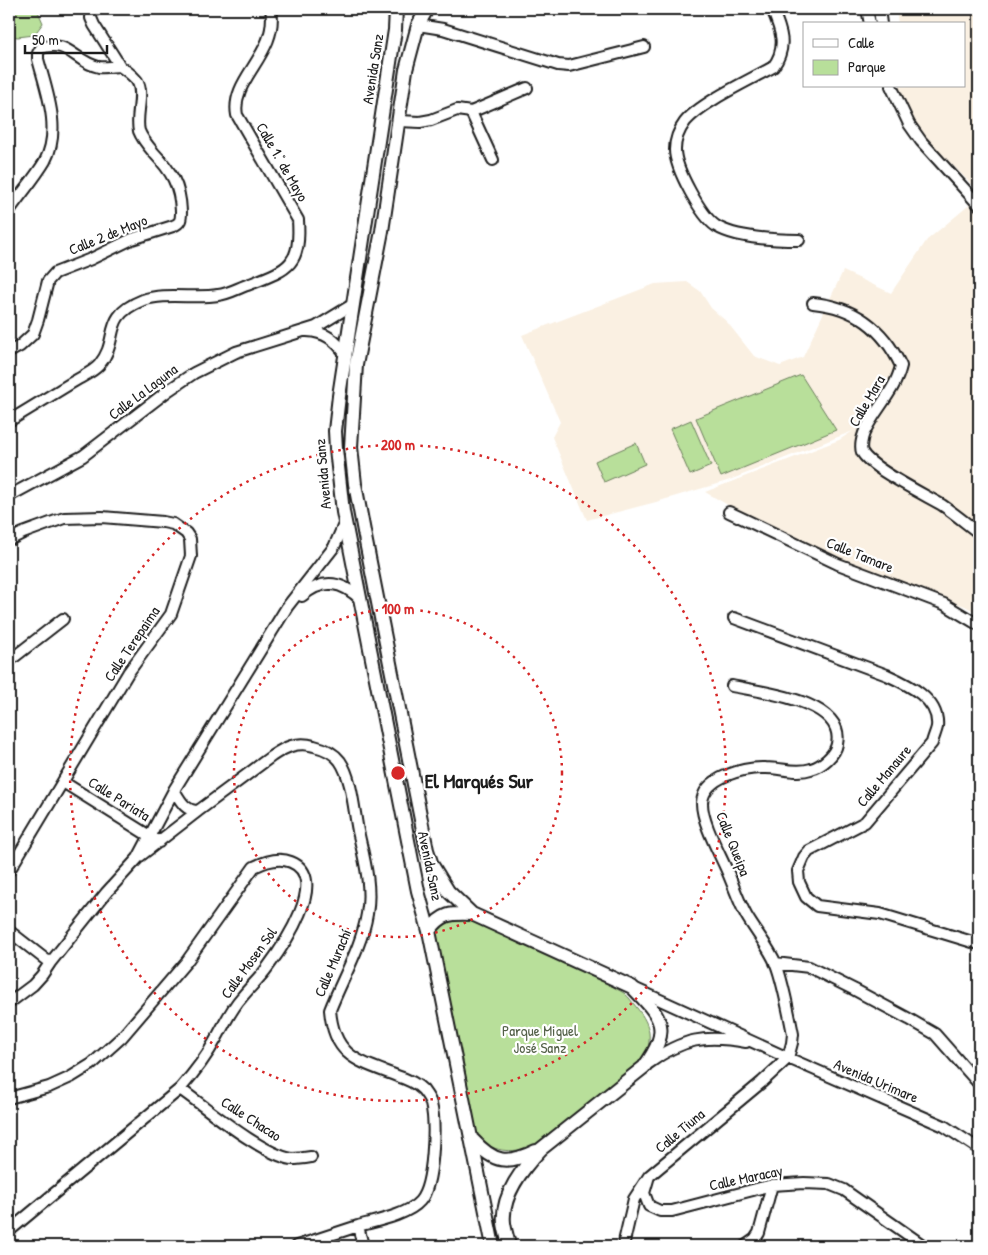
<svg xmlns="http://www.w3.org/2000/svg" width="988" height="1255" font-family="'Patrick Hand',sans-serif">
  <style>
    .built { fill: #faf0e2 }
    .green { fill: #b8df9a; stroke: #6a7e5b }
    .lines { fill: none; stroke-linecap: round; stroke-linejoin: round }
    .minor-casing { stroke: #1c1c1c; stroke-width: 14 }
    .tertiary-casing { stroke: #1c1c1c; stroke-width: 16 }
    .minor { stroke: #fff; stroke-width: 10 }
    .tertiary { stroke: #fff; stroke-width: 12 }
    .ring { fill: none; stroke: #d62828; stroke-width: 2.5; stroke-dasharray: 2.5 5 }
    .labels { text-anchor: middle; stroke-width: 4.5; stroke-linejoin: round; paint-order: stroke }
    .street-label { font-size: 15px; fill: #1c1c1c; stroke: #fff }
    .park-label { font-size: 15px; fill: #536048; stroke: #fff }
    .district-label { font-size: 20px; font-weight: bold; fill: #1c1c1c; stroke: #fff }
    .centre { fill: #d62828; stroke: #fff; stroke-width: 2.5 }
    .ring-label { font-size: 15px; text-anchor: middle; font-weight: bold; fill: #d62828; stroke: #fff; stroke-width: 4.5; stroke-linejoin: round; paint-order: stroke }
  </style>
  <rect width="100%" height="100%" fill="#fff"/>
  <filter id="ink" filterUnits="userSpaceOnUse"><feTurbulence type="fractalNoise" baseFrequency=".02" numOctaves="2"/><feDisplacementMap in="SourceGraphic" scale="10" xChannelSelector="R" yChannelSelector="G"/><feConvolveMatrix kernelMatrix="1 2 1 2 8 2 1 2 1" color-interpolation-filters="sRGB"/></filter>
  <g filter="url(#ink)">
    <path class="built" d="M896 9H979V192L924 136 911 119 895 86H964V24H898Z
      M979 197V614L965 606 888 582 765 526 705 492 839 440 853 431 727 481 656 502 587 520 552 437 560 422 522 335 655 284 687 282 700 291 711 308 727 322 754 356 780 366 803 357 843 271 891 293 927 240Z"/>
    <path class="green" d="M9 9H37L43 23 34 35 18 37 9 36Z
      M801 375 836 430 721 477 696 418Z
      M691 420 711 466 690 475 670 429Z
      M636 443 645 464 604 482 595 461Z
      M465 916 562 958 624 993C630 998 632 1002 637 1008 651 1026 653 1039 643 1060L538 1145C513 1153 498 1154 476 1138L433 933 435 924Z"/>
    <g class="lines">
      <g class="minor-casing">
        <path id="minor" d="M772 9C781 30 788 47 773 67 750 80 700 103 685 122 679 130 675 140 675 150 675 168 701 216 716 226 735 238 776 240 799 240
          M867 9 870 24
          M879 9 881 24
          M418 25 443 29 558 65 569 66 644 47
          M891 86 909 124 921 141 979 205
          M471 112 493 160
          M399 121 420 122 431 120 457 110 471 112 527 88
          M9 211C20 195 35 178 45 161 62 129 46 90 38 59V53L41 48C69 39 74 62 99 67 106 68 114 66 120 66L94 25 91 18 92 9
          M813 303C855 307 883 328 901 366 895 392 875 409 864 433 862 438 860 447 862 452 870 468 925 495 942 505 955 514 967 524 979 533
          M307 331C325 332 336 340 346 355
          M9 352 20 346 33 334 38 320 48 281 55 273 91 259 132 239 173 226C181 223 181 219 181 211 180 185 171 171 154 153 148 146 142 139 139 131 135 116 145 93 137 81 133 75 125 70 120 66
          M9 421C30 408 52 395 73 382 81 377 93 372 99 365 121 339 100 317 143 300 164 292 196 299 218 295 229 294 240 287 250 284 289 269 301 265 298 220L237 115C230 78 279 54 271 9
          M9 496 83 456 169 390 194 373 236 352 316 327 352 305
          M729 512 838 564 944 604 979 625
          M9 540 23 533 64 518 102 517 163 522 173 524 186 533 190 539 191 556 171 614 128 673 9 871
          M302 596C323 578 342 581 361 600
          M734 618 887 675C907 684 940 699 937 727 936 732 933 738 932 743L865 822 809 851 804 857 798 871 799 882 806 897 817 906 880 914 979 944
          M9 661 63 619
          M732 686C760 692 846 700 837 744 835 755 822 766 811 769 797 774 781 768 766 768 745 767 703 777 702 803 702 823 720 854 728 873 734 887 739 902 746 915 755 931 769 947 776 964 783 982 789 1014 793 1034L792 1043 788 1058
          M63 782 159 842
          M174 790C180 800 185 811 198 811L272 756C285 747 298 741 314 746 323 748 334 753 340 761 352 778 354 811 358 831 364 858 372 886 367 914 362 946 342 979 330 1010 334 1057 358 1061 397 1076 407 1079 416 1083 423 1090 426 1094 430 1099 431 1104 436 1123 434 1185 420 1201 408 1215 376 1221 358 1226L363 1246
          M140 856 198 811
          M9 931 50 963
          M775 963 809 967 855 990 909 1019 935 1034 979 1084
          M636 989 788 1058 944 1126 979 1149
          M9 1003 33 985 42 975 50 963 106 893 138 858 174 790 287 607 334 547 345 522
          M649 1063C683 1038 705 1035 746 1042
          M180 1089C207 1108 261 1154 292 1159 298 1159 305 1158 311 1157
          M9 1098 49 1087 71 1077 92 1064 122 1037 187 961 254 867C266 861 279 857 291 862 331 878 282 948 267 968 260 978 250 987 242 997 231 1009 224 1025 216 1039 206 1058 194 1073 180 1089L9 1231
          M649 1176 644 1193 649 1206 660 1211H672L772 1185 804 1183 829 1184 844 1190 924 1246
          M297 1246 358 1226
          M623 1246 634 1199 649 1176 762 1082 788 1058
          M745 1246 755 1239 759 1233 772 1185"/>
      </g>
      <g class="tertiary-casing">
        <path id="tertiary" d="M396 9 395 30 339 396 335 431 336 449 343 512 418 891 429 931 493 1246
          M427 9 418 25 406 70 382 231 356 365 351 447 355 484 365 537 427 850 432 865 448 891 472 914 632 987C662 1018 672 1028 644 1067L541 1149C523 1168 501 1195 504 1223 505 1231 508 1239 509 1246
          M429 931C442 913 451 913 472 914
          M473 1140C494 1163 507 1165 536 1151"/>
      </g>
      <use href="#minor" class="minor"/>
      <use href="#tertiary" class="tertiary"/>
    </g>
  </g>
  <g class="ring">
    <circle cx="398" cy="773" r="164"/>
    <circle cx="398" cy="773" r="328"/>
  </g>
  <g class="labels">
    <g class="street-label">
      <text transform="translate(373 69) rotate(-81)" y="5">Avenida Sanz</text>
      <text transform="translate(282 162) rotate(60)" y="5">Calle 1.° de Mayo</text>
      <text transform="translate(108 235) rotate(-22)" y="5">Calle 2 de Mayo</text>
      <text transform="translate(143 392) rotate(-37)" y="5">Calle La Laguna</text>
      <text transform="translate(867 401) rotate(-60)" y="5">Calle Mara</text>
      <text transform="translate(323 474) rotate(-95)" y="5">Avenida Sanz</text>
      <text transform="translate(860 555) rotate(22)" y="5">Calle Tamare</text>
      <text transform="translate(132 644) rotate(-56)" y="5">Calle Terepaima</text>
      <text transform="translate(884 776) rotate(-50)" y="5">Calle Manaure</text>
      <text transform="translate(119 799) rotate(32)" y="5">Calle Pariata</text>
      <text transform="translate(733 844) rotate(68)" y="5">Calle Queipa</text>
      <text transform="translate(430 866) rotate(78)" y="5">Avenida Sanz</text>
      <text transform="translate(249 963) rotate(-54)" y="5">Calle Mosen Sol</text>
      <text transform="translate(333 963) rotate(-67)" y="5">Calle Murachí</text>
      <text transform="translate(876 1081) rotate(23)" y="5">Avenida Urimare</text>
      <text transform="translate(251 1119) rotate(33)" y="5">Calle Chacao</text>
      <text transform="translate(680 1131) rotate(-40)" y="5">Calle Tiuna</text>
      <text transform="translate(746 1178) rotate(-12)" y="5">Calle Maracay</text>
    </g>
    <g class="park-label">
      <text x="540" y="1036">Parque Miguel<tspan x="540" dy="17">José Sanz</tspan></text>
    </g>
    <g class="district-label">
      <text x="479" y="788">El Marqués Sur</text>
    </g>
  </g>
  <circle cx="398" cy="773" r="8" class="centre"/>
  <g class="ring-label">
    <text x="398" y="450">200 m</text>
    <text x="398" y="614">100 m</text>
  </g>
  <rect width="988" height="1255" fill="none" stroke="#fff" stroke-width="30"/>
  <rect x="15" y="15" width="958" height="1225" fill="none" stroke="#1c1c1c" stroke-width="2" filter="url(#ink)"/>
  <rect x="803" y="22" width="162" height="65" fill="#ffffff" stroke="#a4a4a4"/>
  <rect x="813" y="39" width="25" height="8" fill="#ffffff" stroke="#a4a4a4"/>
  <text x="848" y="48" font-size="15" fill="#1c1c1c">Calle</text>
  <rect x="813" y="60" width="25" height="15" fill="#b8df9a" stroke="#a4a4a4"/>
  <text x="848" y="72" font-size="15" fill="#1c1c1c">Parque</text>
  <path d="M25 45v8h82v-8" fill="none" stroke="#1c1c1c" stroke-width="2.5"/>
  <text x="32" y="45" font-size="15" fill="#1c1c1c" stroke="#ffffff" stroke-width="4" paint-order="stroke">50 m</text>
</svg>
